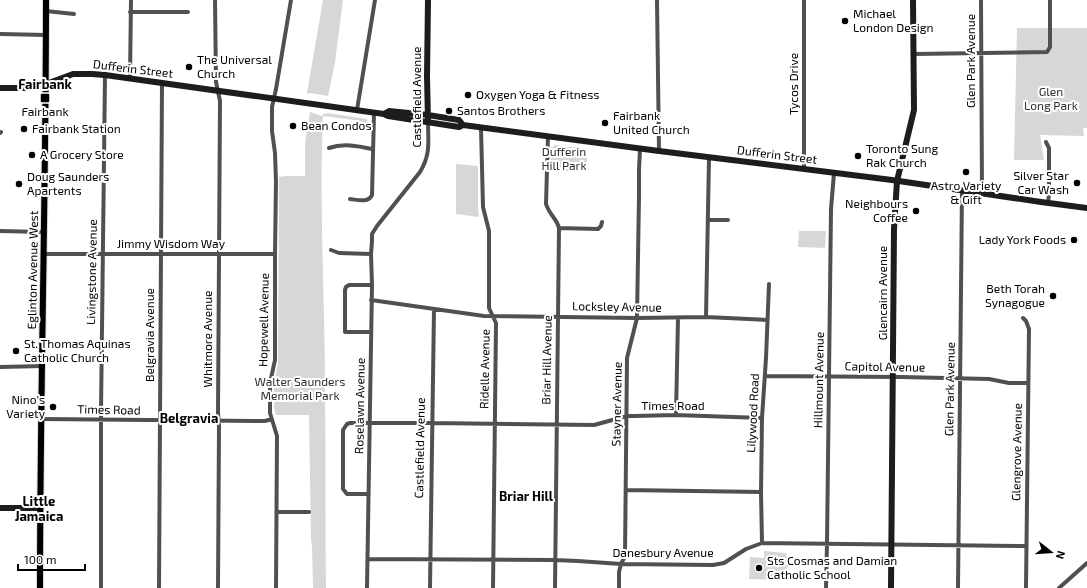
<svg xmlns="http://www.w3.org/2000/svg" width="1087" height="588" font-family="'Exo 2',sans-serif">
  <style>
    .green { fill: #d7d7d7 }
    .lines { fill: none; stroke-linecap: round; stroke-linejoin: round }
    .primary-casing { stroke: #dbdbdb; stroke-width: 8 }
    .street { stroke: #505050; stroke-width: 4 }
    .secondary { stroke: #1d1d1d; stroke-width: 6 }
    .primary { stroke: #000; stroke-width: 6 }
    .poi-dot { fill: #000; stroke: #fff; stroke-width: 1.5 }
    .labels { text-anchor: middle; stroke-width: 4; stroke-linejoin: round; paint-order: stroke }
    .poi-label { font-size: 12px; fill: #000; stroke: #fff; text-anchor: start }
    .street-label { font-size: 12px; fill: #000; stroke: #fff }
    .park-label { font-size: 12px; fill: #2e2e2e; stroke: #fff }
    .neighbourhood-label { font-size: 13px; font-weight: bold; fill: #000; stroke: #fff }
  </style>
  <rect width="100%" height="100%" fill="#fff"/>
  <path class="green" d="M323 0H343L335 62 328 96 311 93 308 94 307 93Z
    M1017 28H1087V128H1083L1084 136 1040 135 1044 160H1014Z
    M310 112 322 116 323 114 328 113 367 119 368 125 361 121 323 116C319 208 325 300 325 391 326 457 325 522 326 588H313L312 547 311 540 309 415H276L274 407V384L278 362 279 177 285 176H305V143Z
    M555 145 587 149V171H551V147H553Z
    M456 164 478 166V207L479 217 456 214Z
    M799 231H826L825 248 798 247Z
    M764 551 786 553 788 558 787 580 749 579 750 557 764 558Z"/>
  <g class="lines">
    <g class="primary-casing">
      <path id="primary" d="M40 588C40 392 46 196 46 0"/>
    </g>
    <path class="street" d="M215 0 216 82 220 101 218 413 219 426 218 588
      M657 0 659 151
      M981 0 982 193
      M46 11 74 14
      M130 12H188
      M0 34 46 35
      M914 54 1047 52 1050 47V0
      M130 79 131 0
      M357 110 375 0
      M481 128 483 207 489 231V308L496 323 493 588
      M0 133 1 132
      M548 136 546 204C549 214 557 219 559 228L555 588
      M1046 142 1049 148V194L1048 203
      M329 148C343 143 358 146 372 149
      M804 168V0
      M350 199C357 200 369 203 372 195L374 113
      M708 220H728
      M559 228 598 229 601 226 602 222
      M0 231 44 232
      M331 250 339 253 371 254
      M44 254H275
      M371 300 484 316 637 318 706 317 767 320
      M706 317 709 158
      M1023 318 1026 321 1029 329 1026 588
      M371 332H345V290L346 287 349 285H372
      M0 367 43 366
      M765 376 901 377 989 379 1009 383H1028
      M676 415 678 318
      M42 419 265 421 272 419
      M626 490 761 492
      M368 494H347L343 489V430L347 424 350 423H431L594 425 627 416H634L676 415 762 418
      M277 512H309
      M762 543 761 492 762 418 766 358 769 284
      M368 559 555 560 578 561 621 564 713 565 724 563 746 549 762 543 1026 546
      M101 588V412L105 75
      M159 588 162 83
      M276 588 277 436 270 413V383L275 360V254L276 182 275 153 272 131V107L276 89 291 0
      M367 588 372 285 371 254 372 241V234L377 226 420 172C431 154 428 142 428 122
      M430 588 434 309
      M619 588V572L621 564 625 556 627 358 637 318 639 196V170L640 149
      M826 588 827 543 831 209 834 173
      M958 588 962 190
      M1059 588 1087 563"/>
    <path class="secondary" d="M428 0 427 76 428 122
      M0 88H32L38 87 73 74H92L105 75 384 114 388 116 459 127 463 125 659 151 892 180 1041 202 1087 208
      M384 114 389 111 428 115 459 120 463 125
      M0 508H40
      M891 588 894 229 897 181 914 110 913 0"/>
    <use href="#primary" class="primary"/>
  </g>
  <g class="poi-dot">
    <circle cx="845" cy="21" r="4"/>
    <circle cx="189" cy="67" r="4"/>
    <circle cx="468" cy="95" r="4"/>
    <rect x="40" y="93" width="10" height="10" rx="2"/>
    <circle cx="449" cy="111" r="4"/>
    <circle cx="605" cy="123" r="4"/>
    <circle cx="293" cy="126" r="4"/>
    <circle cx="24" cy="129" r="4"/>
    <circle cx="32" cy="155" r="4"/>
    <circle cx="858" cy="156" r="4"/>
    <circle cx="966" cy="172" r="4"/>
    <circle cx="1077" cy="183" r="4"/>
    <circle cx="19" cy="184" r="4"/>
    <circle cx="916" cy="211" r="4"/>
    <circle cx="1074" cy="240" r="4"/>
    <circle cx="1053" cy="296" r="4"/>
    <circle cx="16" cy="351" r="4"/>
    <circle cx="53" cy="407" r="4"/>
    <circle cx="759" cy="568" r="4"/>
  </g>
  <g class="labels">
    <g class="poi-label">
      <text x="853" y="18">Michael<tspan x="853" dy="14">London Design</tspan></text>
      <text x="197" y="64">The Universal<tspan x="197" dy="14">Church</tspan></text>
      <text x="476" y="99">Oxygen Yoga &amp; Fitness</text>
      <text x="457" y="115">Santos Brothers</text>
      <text x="45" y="116" text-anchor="middle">Fairbank</text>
      <text x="613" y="120">Fairbank<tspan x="613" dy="14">United Church</tspan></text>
      <text x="301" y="130">Bean Condos</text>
      <text x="32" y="133">Fairbank Station</text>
      <text x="866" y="153">Toronto Sung<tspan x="866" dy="14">Rak Church</tspan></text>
      <text x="40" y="159">A Grocery Store</text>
      <text x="1069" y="180" text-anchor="end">Silver Star<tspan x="1069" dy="14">Car Wash</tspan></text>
      <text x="27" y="181">Doug Saunders<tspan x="27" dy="14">Apartents</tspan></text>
      <text x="966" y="190" text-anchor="middle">Astro Variety<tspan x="966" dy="14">&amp; Gift</tspan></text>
      <text x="908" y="208" text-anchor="end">Neighbours<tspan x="908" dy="14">Coffee</tspan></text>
      <text x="1066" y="244" text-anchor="end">Lady York Foods</text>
      <text x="1045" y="293" text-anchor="end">Beth Torah<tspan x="1045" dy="14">Synagogue</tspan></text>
      <text x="24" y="348">St. Thomas Aquinas<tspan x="24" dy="14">Catholic Church</tspan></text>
      <text x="45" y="404" text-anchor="end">Nino's<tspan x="45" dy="14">Variety</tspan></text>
      <text x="767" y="565">Sts Cosmas and Damian<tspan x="767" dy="14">Catholic School</tspan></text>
    </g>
    <g class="street-label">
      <text transform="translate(971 61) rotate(-90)" y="4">Glen Park Avenue</text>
      <text transform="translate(133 69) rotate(7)" y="4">Dufferin Street</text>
      <text transform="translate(794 84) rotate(-90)" y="4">Tycos Drive</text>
      <text transform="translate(417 97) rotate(-90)" y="4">Castlefield Avenue</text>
      <text transform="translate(777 155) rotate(7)" y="4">Dufferin Street</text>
      <text x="171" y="248">Jimmy Wisdom Way</text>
      <text transform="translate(33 270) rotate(-89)" y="4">Eglinton Avenue West</text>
      <text transform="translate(92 272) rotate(-89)" y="4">Livingstone Avenue</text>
      <text transform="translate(883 293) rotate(-90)" y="4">Glencairn Avenue</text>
      <text transform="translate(617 307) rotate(1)" y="4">Locksley Avenue</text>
      <text transform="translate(264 320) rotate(-89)" y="4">Hopewell Avenue</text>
      <text transform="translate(150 335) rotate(-90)" y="4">Belgravia Avenue</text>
      <text transform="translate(208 339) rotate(-90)" y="4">Whitmore Avenue</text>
      <text transform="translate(547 360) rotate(-89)" y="4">Briar Hill Avenue</text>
      <text transform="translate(885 367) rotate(1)" y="4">Capitol Avenue</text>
      <text transform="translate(485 369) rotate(-89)" y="4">Ridelle Avenue</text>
      <text transform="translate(819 380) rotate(-89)" y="4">Hillmount Avenue</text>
      <text transform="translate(950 389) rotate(-89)" y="4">Glen Park Avenue</text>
      <text transform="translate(617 404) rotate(-89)" y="4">Stayner Avenue</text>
      <text transform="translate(360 406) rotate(-89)" y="4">Roselawn Avenue</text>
      <text x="673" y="410">Times Road</text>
      <text transform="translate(109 410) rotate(1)" y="4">Times Road</text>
      <text transform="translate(753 413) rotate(-87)" y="4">Lilywood Road</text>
      <text transform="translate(420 448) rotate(-89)" y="4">Castlefield Avenue</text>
      <text transform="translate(1017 452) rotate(-89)" y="4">Glengrove Avenue</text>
      <text x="663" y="557">Danesbury Avenue</text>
    </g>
    <g class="park-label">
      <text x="1051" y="96">Glen<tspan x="1051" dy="14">Long Park</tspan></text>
      <text x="564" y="156">Dufferin<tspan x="564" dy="14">Hill Park</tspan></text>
      <text x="300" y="386">Walter Saunders<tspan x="300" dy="14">Memorial Park</tspan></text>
    </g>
    <g class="neighbourhood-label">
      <text x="45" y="89">Fairbank</text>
      <text x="189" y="423">Belgravia</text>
      <text x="526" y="501">Briar Hill</text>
      <text x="39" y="506">Little<tspan x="39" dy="15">Jamaica</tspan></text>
    </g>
  </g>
  <g transform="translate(1051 552) rotate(107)" stroke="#ffffff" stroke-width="3" paint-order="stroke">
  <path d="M0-3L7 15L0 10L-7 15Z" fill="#000000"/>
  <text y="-6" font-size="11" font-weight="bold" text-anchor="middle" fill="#000000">N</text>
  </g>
  <path d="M18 564v6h67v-6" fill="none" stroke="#000000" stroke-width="2"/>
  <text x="24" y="564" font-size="12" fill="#000000" stroke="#ffffff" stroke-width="3" paint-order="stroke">100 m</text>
</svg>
